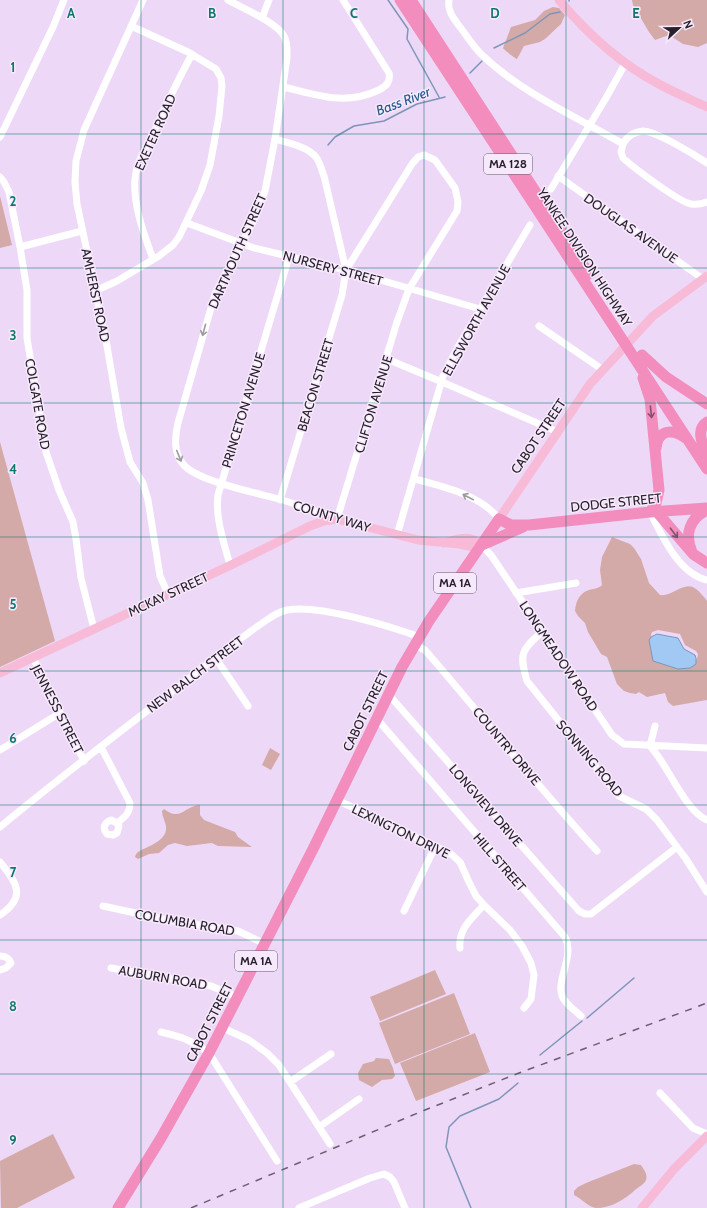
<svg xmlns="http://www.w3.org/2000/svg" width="707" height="1208" font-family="Cabin,sans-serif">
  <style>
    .green { fill: #d3aaa7; fill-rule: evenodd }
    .water { fill: #a1c9f3; stroke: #7d96b7 }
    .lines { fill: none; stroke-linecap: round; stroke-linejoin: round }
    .stream { stroke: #7d96b7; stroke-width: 1.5 }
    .minor { stroke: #fff; stroke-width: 7 }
    .major { stroke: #f7bbd7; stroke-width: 9 }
    .highway { stroke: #f28dbd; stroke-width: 11 }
    .rail { stroke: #6c5f71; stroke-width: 1.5; stroke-dasharray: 7 7; stroke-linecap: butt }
    .oneway { stroke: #9e9ba0 }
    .oneway2 { stroke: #83516d }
    .grid { fill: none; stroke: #0f766e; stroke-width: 1; stroke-opacity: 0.55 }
    .labels { text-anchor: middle; stroke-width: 3; stroke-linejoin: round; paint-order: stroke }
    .shield { fill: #f6e9fb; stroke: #665c69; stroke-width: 1 }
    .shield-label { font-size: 12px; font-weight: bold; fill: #28202b }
    .street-label { font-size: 13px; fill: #28202b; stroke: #f6e9fb }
    .water-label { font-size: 14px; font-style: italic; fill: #225a8e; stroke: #f6e9fb }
    .grid-label { font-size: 13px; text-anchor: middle; font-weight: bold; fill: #0f766e; stroke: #f6e9fb; stroke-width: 3; stroke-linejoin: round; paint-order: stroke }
  </style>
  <rect width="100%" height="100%" fill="#eed8f7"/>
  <path class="green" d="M632 0H707V43L698 47 683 44 669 35 655 40 649 32 633 5Z
    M553 7 559 8 565 15 561 24 545 39 540 42 524 46 517 59C516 59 504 50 503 48L511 27 535 20 544 11Z
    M0 196 12 245 0 248Z
    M0 442 55 641 0 667Z
    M612 537 630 544 634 548 641 559 649 583 660 595C673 597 684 580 696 589 700 592 704 597 707 601V700L673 706 668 702 665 693 647 697 639 692 636 694 630 693 624 691 617 684 607 657 601 654 588 632 585 623 578 616 575 611C576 599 581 591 593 589 597 588 599 588 602 585L600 570 602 557ZM658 630 680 634 685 645 696 651 698 654 697 659 691 663 653 654 651 635 652 632Z
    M270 748 280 754 271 770 262 765Z
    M200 805V815L204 820 235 832 238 837 252 847 218 846 212 843 187 846 175 843 168 845 159 853 149 854 138 859 135 857 136 854 138 852C148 846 168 841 166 826 165 821 162 816 162 811L164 809C181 822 184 806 200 805Z
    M435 970 446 994 380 1021 370 997Z
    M454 993 470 1034 395 1064 379 1023Z
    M475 1033 490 1072 416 1101 400 1063Z
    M376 1058 389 1059 393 1068 395 1076 392 1079 382 1080 372 1087 359 1080 358 1073 363 1064 374 1061Z
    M53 1134 75 1178 17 1208H1L0 1161Z
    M634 1164 641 1165C644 1170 648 1174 646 1180 644 1185 638 1187 635 1190 624 1200 611 1208 596 1208 588 1207 581 1198 574 1195V1191L578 1187 586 1183Z"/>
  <path class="water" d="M657 634 678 638 684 649 695 655 696 658V664L690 668 678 669 653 661 649 640 651 637Z"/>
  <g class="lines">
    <path class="stream" d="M388 0 408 29 407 39 439 97
      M569 1V0
      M494 48 525 33 550 14 560 12
      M470 73 482 61
      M328 145 335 137 354 126 384 121 417 104 445 97
      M587 1018 634 978
      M540 1055 582 1021
      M471 1208 446 1147 449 1127 460 1116 499 1099 518 1083"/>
    <path class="minor" d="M143 0 84 130 76 161 75 182 77 204 107 346 121 428 130 462 143 483 148 500 160 576 168 594
      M228 0C242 8 276 22 284 36 288 43 287 50 287 58L275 139 265 191 254 220 215 294 178 423C175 437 173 452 183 464 196 481 257 493 279 499 299 505 318 512 337 519L397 322 409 289 457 211 458 202 455 188 435 160 424 155 418 157 412 164 346 270 342 295 280 500
      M449 0C447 11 454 19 460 27 467 36 473 46 481 54 521 93 575 116 623 144L621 152 623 158C634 168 679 202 691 204 697 205 702 204 707 202
      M262 18 269 0
      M284 87C318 95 345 106 379 90 386 86 391 82 389 73L343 0
      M0 137 53 27 64 0
      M275 139C288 143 305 146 314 155 320 160 321 169 324 176L346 270
      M623 144C627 136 634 132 643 131 656 131 695 155 707 163
      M558 176 703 279
      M0 177 4 182 9 192 20 247 27 290V338L46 452 59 490 73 522 76 539 81 578 94 629
      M551 189 606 98 626 62
      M187 223 254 248 346 270 480 309
      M20 247 82 231
      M153 259C144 234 133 206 135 179 136 163 146 148 153 134 165 107 178 80 192 54
      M95 291 117 281 159 256 173 245 179 237 201 191 210 165 219 116 222 86 221 78 216 69 188 52 131 26
      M539 326 603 370
      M387 359 442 382 558 432
      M414 479C442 486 481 495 499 519
      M650 512C662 536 679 574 707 580
      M397 535 443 376 459 345 530 225
      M481 545 491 555 612 735 624 744 707 748
      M230 565C224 543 215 518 218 495L289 257
      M516 593 576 583
      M542 632C521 650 519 654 527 681L619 796 646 809 657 820 686 859 707 892
      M415 645 425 650C483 717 537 786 597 851
      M215 657 248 706
      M33 658 84 761
      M389 695 579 911 585 914H591L677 847
      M377 719 565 937C575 956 556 979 562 996 565 1004 575 1010 581 1016
      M650 746C668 765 685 811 707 820
      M650 746 655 726
      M101 747 130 803C130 813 125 817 117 823L111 820C104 823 102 828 107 834L113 835 117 833 119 826 117 823
      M0 750 60 713
      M337 800 451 854 460 862 468 880 476 896 484 905 510 930 522 946 531 963 534 975 531 999 524 1008
      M0 827C65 773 133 722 200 670 219 655 238 640 258 626 267 620 276 612 287 610 318 604 389 626 420 637
      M0 862C17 883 27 897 0 915
      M103 906 172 921 238 931 265 944
      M404 911 435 847
      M460 948C458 929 472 918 484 905
      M0 956C5 956 9 958 11 963L6 968 0 970
      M111 968 211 986 237 997
      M221 1027 249 1040 267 1053 279 1065 330 1144
      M161 1032C182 1037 191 1040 209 1053L277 1161
      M290 1082 331 1054
      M660 1093 693 1128 707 1134
      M319 1127 359 1099
      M299 1208 370 1178 384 1174 390 1177 394 1182 405 1208"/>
    <path class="major" d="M559 0C586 32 620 63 657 83 673 92 690 99 707 107
      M499 519 590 384 653 316 707 276
      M0 673 229 566 310 526 324 521 337 519 418 540 459 544 474 547 481 545C469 534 459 539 444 543
      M642 1208 674 1169 707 1136"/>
    <path class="highway" d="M400 0 707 469
      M411 0 589 274
      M642 355 666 377 707 404
      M643 378 650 399 659 490 656 503 650 512
      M707 422C695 430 703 445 707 455
      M656 448C658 429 673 428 687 439
      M657 512 693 554 707 563
      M482 545 523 527
      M692 552C684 534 690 518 707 510
      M118 1208 161 1138 209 1053 313 849 402 667 429 621 499 519 511 525H529L650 512 707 508"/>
    <path class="rail" d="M191 1208 425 1110 519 1073 707 1003"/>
  </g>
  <defs><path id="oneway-shaft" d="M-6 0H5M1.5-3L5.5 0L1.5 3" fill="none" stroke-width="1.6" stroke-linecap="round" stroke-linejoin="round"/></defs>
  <g class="oneway">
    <use href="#oneway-shaft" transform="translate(204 330) rotate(105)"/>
    <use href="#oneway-shaft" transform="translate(179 456) rotate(68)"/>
    <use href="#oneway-shaft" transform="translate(468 497) rotate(-153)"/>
  </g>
  <g class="oneway2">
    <use href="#oneway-shaft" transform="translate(651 412) rotate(84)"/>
    <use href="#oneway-shaft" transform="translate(674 533) rotate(53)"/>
  </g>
  <path class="grid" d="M141 0V1208M283 0V1208M424 0V1208M566 0V1208M0 134H707M0 268H707M0 403H707M0 537H707M0 671H707M0 805H707M0 940H707M0 1074H707"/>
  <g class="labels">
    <g class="shield">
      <rect x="484" y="154" width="48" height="20" rx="3"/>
      <rect x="434" y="573" width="42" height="20" rx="3"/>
      <rect x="235" y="951" width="42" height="20" rx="3"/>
    </g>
    <g class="shield-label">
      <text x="508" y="168">MA 128</text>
      <text x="455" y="587">MA 1A</text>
      <text x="256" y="965">MA 1A</text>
    </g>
    <g class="street-label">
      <text transform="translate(155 132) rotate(-66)" y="5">EXETER ROAD</text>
      <text transform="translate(631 228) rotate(35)" y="5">DOUGLAS AVENUE</text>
      <text transform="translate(237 251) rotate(-66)" y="5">DARTMOUTH STREET</text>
      <text transform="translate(585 257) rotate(57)" y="5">YANKEE DIVISION HIGHWAY</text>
      <text transform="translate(333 268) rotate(15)" y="5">NURSERY STREET</text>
      <text transform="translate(96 295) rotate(78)" y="5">AMHERST ROAD</text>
      <text transform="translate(476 320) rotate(-61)" y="5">ELLSWORTH AVENUE</text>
      <text transform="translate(315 385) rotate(-73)" y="5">BEACON STREET</text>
      <text transform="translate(38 404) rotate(80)" y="5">COLGATE ROAD</text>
      <text transform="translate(373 404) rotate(-73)" y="5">CLIFTON AVENUE</text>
      <text transform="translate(243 410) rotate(-73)" y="5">PRINCETON AVENUE</text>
      <text transform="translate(538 436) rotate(-56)" y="5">CABOT STREET</text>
      <text transform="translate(616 502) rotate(-6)" y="5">DODGE STREET</text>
      <text transform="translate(332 516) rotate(17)" y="5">COUNTY WAY</text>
      <text transform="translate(168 594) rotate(-25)" y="5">MCKAY STREET</text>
      <text transform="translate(559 656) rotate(56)" y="5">LONGMEADOW ROAD</text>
      <text transform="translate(195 674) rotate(-37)" y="5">NEW BALCH STREET</text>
      <text transform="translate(58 709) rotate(63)" y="5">JENNESS STREET</text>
      <text transform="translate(365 711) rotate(-64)" y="5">CABOT STREET</text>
      <text transform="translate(507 746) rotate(50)" y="5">COUNTRY DRIVE</text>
      <text transform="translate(590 758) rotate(50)" y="5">SONNING ROAD</text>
      <text transform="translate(486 805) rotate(49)" y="5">LONGVIEW DRIVE</text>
      <text transform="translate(401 831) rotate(26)" y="5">LEXINGTON DRIVE</text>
      <text transform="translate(500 862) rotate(49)" y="5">HILL STREET</text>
      <text transform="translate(185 922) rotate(10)" y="5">COLUMBIA ROAD</text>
      <text transform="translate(163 977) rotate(10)" y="5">AUBURN ROAD</text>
      <text transform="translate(209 1022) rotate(-63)" y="5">CABOT STREET</text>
    </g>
    <g class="water-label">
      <text transform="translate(403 101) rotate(-21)" y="5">Bass River</text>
    </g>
  </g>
  <g class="grid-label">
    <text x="71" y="18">A</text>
    <text x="212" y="18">B</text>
    <text x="354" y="18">C</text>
    <text x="495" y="18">D</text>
    <text x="636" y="18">E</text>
    <text x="13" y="72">1</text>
    <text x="13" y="206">2</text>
    <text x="13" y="340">3</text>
    <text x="13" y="474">4</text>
    <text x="13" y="609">5</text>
    <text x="13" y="743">6</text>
    <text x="13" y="877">7</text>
    <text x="13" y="1011">8</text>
    <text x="13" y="1145">9</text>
  </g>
  <g transform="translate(679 28) rotate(68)" stroke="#f6e9fb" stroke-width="3" paint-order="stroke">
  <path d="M0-3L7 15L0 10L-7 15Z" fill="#28202b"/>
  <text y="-6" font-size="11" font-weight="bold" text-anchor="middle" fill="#28202b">N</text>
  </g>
</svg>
